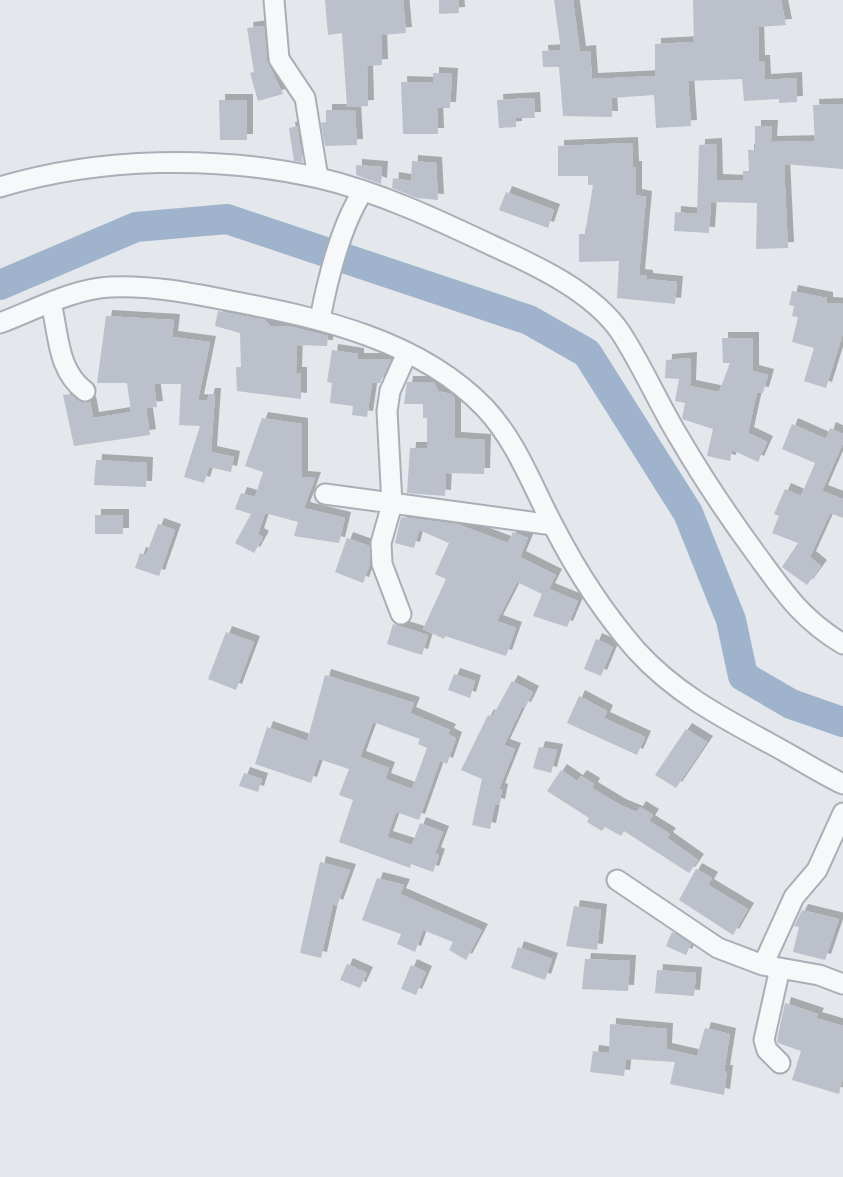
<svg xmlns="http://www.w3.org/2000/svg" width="843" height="1177" font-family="'Varela Round',sans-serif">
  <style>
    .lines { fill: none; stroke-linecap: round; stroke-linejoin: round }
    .river { stroke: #9fb4cc; stroke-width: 30 }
    .building { fill: #bbc0ca; fill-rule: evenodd; filter: url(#shadow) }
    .minor-casing { stroke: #a9aeb7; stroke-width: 23 }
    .minor { stroke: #f7f8fa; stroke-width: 19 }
  </style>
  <defs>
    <filter id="shadow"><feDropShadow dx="6" dy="-6" stdDeviation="0" flood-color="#0004"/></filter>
  </defs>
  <rect width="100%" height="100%" fill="#e4e7ec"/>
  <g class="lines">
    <path class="river" d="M0 285 136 227 227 219 529 320 587 353 688 513 731 620 743 676 791 704 843 722"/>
  </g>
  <path class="building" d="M325 0H403L406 33 381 35 382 65 367 66 368 106 347 107 342 33 328 35Z
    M439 0H458L459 13 439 14Z
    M554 0H573L580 52 590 51 592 79 655 76V44L694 42 693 0H781L786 25 758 27 759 61H764L765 80 796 78 797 102 779 103V99L744 101 742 79 688 81 691 126 656 128 654 95 611 98 612 117 563 116 559 67H543L542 51 561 50Z
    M264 26 267 61 283 94 258 101 250 73 254 72 247 28Z
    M433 73 452 74 450 108H437L438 134H403L401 82 433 83Z
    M534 98 535 118H516V127L499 128 497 100Z
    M219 100H247V140H220Z
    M843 104V169L784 164 788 248 756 249 757 203 711 202 709 233 674 231 675 212 697 214 699 145 716 144 717 180 743 181V171H749L748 150H755V126H772L771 142 815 141 813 105Z
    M326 110H355L357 145 325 146 321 123 326 122Z
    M297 126 303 162 294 161 289 128Z
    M632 143 633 167H636V195L646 197 639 275 647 276V279L677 282 675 304 617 298 619 261 579 262V234H585L593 185H588V176H558V146Z
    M412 161 436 163 438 200 417 198 392 188 393 178 411 181Z
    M356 165 382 167 381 184 356 175Z
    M506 192 554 210 548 228 499 210Z
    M792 291 827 298V303L843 304V333L826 388 804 381 814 348 792 342 798 317 792 316 794 306 789 305Z
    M218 311 265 320 270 326 293 327 328 336 327 346 297 345 296 373H301V399L237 391 236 367H241L240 333 215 326Z
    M106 316 174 320 172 337 210 342 198 400 207 401 209 394H215L211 452 234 457 231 472 209 467 204 483 184 477 200 426 179 425 181 384H154L157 407 146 408 150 435 74 446 63 395 70 394 82 403 90 402 93 418 131 412 127 383H97Z
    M722 338H753V371L768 375 763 393 757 392 748 433 767 442 758 462 732 450 730 461 707 456 713 429 682 419 685 403 675 401 679 379 665 378 666 360 691 358 690 386 719 392 730 363H723Z
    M332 350 358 354V359H391L380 383H372L367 417 352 415 353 406 330 403 332 383 327 382Z
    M407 382H434L438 391 451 394 455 398V438L485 440 484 474 446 473 445 496 407 493 410 448H427V418H423V404H404Z
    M262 418 302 424V477L315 478 304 508 345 518 339 543 294 536 298 522 265 513 258 534 263 537 254 553 235 543 251 514 235 509 241 493 255 497 263 472 245 466Z
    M792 424 826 439 830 428 843 434V443L822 491 843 499V518L830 513 810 557 821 566 807 585 782 567 798 543 772 533 779 516 774 514 785 489 801 496 815 463 782 449Z
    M96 460 147 463 146 487 94 485Z
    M95 515H123V534H95Z
    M401 517 457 524 508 543 513 532 528 538 520 557 556 575 549 589 578 601 567 627 533 616 542 594 517 582 497 621 516 628 506 656 445 636 444 639 423 629 446 579 435 574 449 543 419 530 414 548 395 543Z
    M158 524 175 530 159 576 135 568 140 553 146 555Z
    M347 538 369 546 370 564 363 583 335 572Z
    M393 624 428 635 422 655 387 644Z
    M226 632 254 642 236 690 208 679Z
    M596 639 613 647 601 676 584 669Z
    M454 674 475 681 470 698 448 690Z
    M325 675 414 703 410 713 450 730 448 734 456 738 447 764 440 761 419 820 396 812 387 837 412 845 420 823 443 832 435 853 439 855 433 872 411 864 410 868 339 842 353 800 339 795 349 769 319 759 311 783 255 764 267 727 307 741ZM373 722 420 739 418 744 427 748 412 789 385 779 389 768 360 757Z
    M512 681 533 692 525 708 522 707 504 745 515 749 499 789 502 790 499 805 495 804 490 829 472 825 482 779 461 770 488 715 492 717Z
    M579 696 607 711 604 718 645 737 637 755 567 723Z
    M686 729 707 742 676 788 655 775Z
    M539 747 557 750 551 773 533 768Z
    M561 770 577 781 581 776 594 784 592 788 620 805 637 812 640 807 653 815 649 821 670 834 667 838 698 860 689 873 624 831 621 836 605 827 602 831 587 822 589 818 547 791Z
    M244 773 262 779 258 792 239 786Z
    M320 862 350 870 337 906 333 904 321 958 300 953Z
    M696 869 712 878 708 885 748 909 733 935 679 900Z
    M377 878 404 885 400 894 482 930 466 960 449 950 453 942 423 930 415 952 397 944 401 934 362 920Z
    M574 906 601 910 597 950 566 946Z
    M802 910 839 919 825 960 793 952 799 927 794 926Z
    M672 932 691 944 686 955 666 946Z
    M518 947 552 959 545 980 511 968Z
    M585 959 630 961 628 991 582 989Z
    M347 964 367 973 360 988 340 980Z
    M411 965 426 972 416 995 401 989Z
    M657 970 696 973 694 996 655 993Z
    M785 1003 818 1014 816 1018 843 1026V1078L839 1094 792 1080 801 1051 778 1043 777 1040Z
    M610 1024 667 1029 666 1049 697 1056 705 1028 730 1034 724 1071H727L724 1095 670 1084 675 1062 626 1059 624 1076 590 1072 593 1051 609 1053Z"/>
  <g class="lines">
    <g class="minor-casing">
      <path id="minor" d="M274 0 279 59 305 98 318 178
        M0 187C99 157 218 155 319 178 379 192 436 219 491 245 535 265 594 292 621 333 643 367 659 405 680 439 704 480 731 520 759 558 786 595 803 620 843 644
        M51 303C59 335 57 370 85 391
        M320 319C328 277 340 227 363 191
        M0 323C35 310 72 289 110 287 150 285 191 293 231 301 320 318 420 340 485 408 517 442 532 486 554 527 576 570 604 613 636 650 674 692 719 716 769 743 794 756 818 772 843 784
        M325 494 553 525
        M401 614 382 564 381 543 392 504 387 411 390 391 407 353
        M843 813 817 870 794 897 763 965 819 975 843 984
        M617 880 718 948 763 965
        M780 1063 767 1050 764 1040 780 968"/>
    </g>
    <use href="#minor" class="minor"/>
  </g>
</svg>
